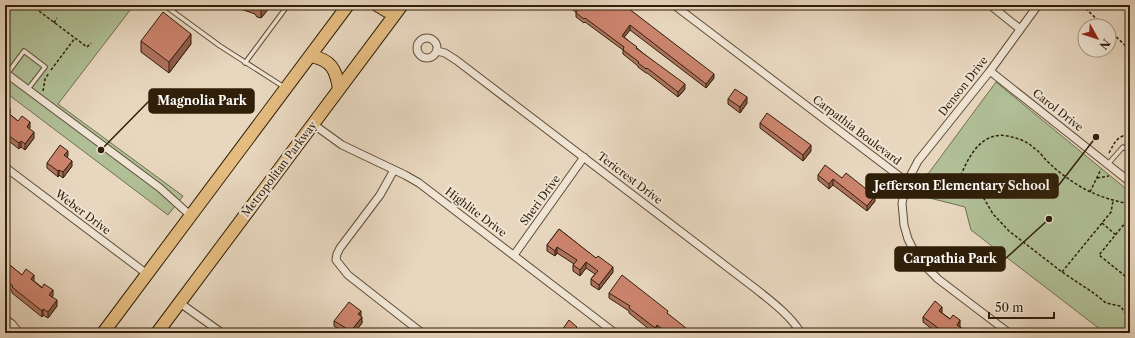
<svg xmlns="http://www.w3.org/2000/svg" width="1135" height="338" font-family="'Libre Caslon Text',serif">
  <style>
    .green { fill: #b0bf96; stroke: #706f50 }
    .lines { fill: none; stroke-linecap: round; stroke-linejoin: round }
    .lane-casing { stroke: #5e4d36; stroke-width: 5.5 }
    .street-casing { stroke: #5e4d36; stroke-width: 9 }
    .primary-casing { stroke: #301f09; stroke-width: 14 }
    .path { stroke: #301f09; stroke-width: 1.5; stroke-dasharray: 3 2; stroke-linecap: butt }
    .lane { stroke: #f0e5d5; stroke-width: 3.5 }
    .street { stroke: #f0e5d5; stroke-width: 7 }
    .primary { stroke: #e4bc80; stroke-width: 12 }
    .wall { fill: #af725f; stroke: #301f09 }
    .shaded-wall { fill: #8f5c4d; stroke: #301f09 }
    .building { fill: #cc846e; stroke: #301f09 }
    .labels { text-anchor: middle; stroke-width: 4; stroke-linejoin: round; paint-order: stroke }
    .street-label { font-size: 11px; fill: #301f09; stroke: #f0e5d5 }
    .leader { fill: none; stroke: #301f09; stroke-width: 1.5 }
    .callout-dot { fill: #301f09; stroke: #f0e5d5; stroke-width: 1.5 }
    .callout { fill: #301f09; stroke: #301f09; stroke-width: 1.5 }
    .callout-label { font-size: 12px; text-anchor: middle; font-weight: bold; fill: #fff }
  </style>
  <rect width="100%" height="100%" fill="#e8d7bf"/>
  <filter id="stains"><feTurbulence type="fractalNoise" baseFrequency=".005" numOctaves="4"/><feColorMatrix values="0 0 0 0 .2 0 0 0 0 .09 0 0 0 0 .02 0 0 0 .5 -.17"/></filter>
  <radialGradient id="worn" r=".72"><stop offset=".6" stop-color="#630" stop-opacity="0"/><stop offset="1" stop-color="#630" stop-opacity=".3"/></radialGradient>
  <path class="green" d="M5 5H134L58 104 183 196 168 215 5 92Z
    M996 82 1130 192V333H1105L971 230 965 207 918 195 922 182 928 174Z"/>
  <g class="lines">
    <g class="lane-casing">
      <path id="lane" d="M164 5 220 46 284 87
        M245 63 288 5
        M7 74 24 51 45 67 28 89
        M1108 164 1123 147 1130 151"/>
    </g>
    <g class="street-casing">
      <path id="street" d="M674 5 907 182
        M990 5 1020 29
        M417 48a10 10 0 1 1 20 0a10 10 0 1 1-20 0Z
        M437 51 445 53 456 60 756 289C772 302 790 315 801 333
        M990 71 1130 182
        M7 74 160 188 191 216
        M313 124 342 145 405 175 419 183 615 333
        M5 167 147 274
        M394 170 380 195 340 248 337 254 336 260 348 275 422 333
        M514 255 584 157
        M180 303 222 333
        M5 319 12 324 19 333
        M1009 333 938 279 925 266 913 249 908 239 904 225 902 203 907 182 918 161 990 71 1038 5"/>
    </g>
    <g class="primary-casing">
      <path id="primary" d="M377 5 387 11 396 13
        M311 56C331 60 336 69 339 89
        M103 333 348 5
        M157 333 402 5"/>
    </g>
    <path class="path" d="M31 5 87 47 91 43
      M1082 5 1104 26
      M54 23 57 18
      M1109 30 1130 50
      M51 70 75 38
      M43 91 45 79 49 73
      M1109 153C1113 146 1115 139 1123 136L1130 139
      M926 174 934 177 963 181 974 186 979 190 993 214 1009 231 1062 272 1095 294 1106 303 1120 306 1130 318
      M1097 178 1109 176
      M959 180C968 157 982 128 1012 137 1020 139 1028 142 1034 148 1039 151 1043 157 1047 161 1055 169 1064 176 1073 182 1091 194 1109 200 1130 204
      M1090 192 1101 169
      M1130 217 1099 255 1130 280
      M1102 223 1116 235
      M1062 272 1111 212 1113 201"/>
    <use href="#lane" class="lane"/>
    <use href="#street" class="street"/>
    <use href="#primary" class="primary"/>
  </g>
  <path class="wall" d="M231 5H271V6L261 18 257 17 255 14 238 8 237 9Z
    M566 5H624L714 78 706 88 630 30 624 37 685 89 678 97 647 73H646L638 67V66L623 54V50L585 22 584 23 576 17V12Z
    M141 41 191 44 169 73 141 52Z
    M728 99 747 103 740 113 728 104Z
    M5 104 10 113 9 114 18 121 30 128 29 129 34 138 25 150 21 147 19 149 5 138Z
    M760 123 811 151 803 161 760 128Z
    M68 156 67 157 72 166 63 178 59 175 58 177 47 168V163Z
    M818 175 842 178 875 201 867 211 833 185 829 189 818 180Z
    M559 229 613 272 599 290 591 285V279L595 274 586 268 580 276 573 271V265L574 264 557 253 555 256 547 251V245Z
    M5 261 22 275 34 281 53 296 52 297 57 306 48 318 43 315 42 317 12 293V291L5 285Z
    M609 293 668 314 689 333H660L657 331 656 333H654L629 313V311L609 298Z
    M942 312V313L960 326V327L968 333H937L923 322V317Z
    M361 316 362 323 354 333H345L334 326V321Z"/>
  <path class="shaded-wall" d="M263 5H271V6L261 18V8Z
    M630 25V30L622 40V36Z
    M191 34V44L169 73V62Z
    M714 74V78L706 88V84Z
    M685 84V89L678 97V92Z
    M747 97V103L740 113V107Z
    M10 108V113L7 118V112Z
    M30 122V128L27 132V127Z
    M34 132V138L25 150V144Z
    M21 141V147L19 149V143Z
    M811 145V151L803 161V155Z
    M68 151V156L64 160V155Z
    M72 161V166L63 178V172Z
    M59 170V175L58 177V171Z
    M833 179V185L829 189V184Z
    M875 196V201L867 211V206Z
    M557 247V253L555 256V251Z
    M586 262V268L580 276V270Z
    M613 267V272L599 290V285Z
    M34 275V281L31 285V279Z
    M53 290V296L49 300V295Z
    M57 300V306L48 318V312Z
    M942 307V312L939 317V311Z
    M43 309V315L42 317V311Z
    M361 311V316L358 314Z
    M362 317V323L354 333H351V331Z
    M960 320V326L957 330V325Z
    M657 325V331L656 333H655V328Z"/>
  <path class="building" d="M256 5H263L261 8 257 6Z
    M573 5H624L714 74 706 84 630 25 622 36 637 47 636 48 685 84 678 92 647 68 646 69 638 63 639 62 623 50 624 47 585 18 584 19 576 13 578 9Z
    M163 12 191 34 169 62 141 41Z
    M735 89 747 97 740 107 728 99Z
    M5 104 10 108 7 112 18 121 22 116 30 122 27 127 34 132 25 144 21 141 19 143 5 133Z
    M767 113 811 145 803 155 760 123Z
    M60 145 68 151 64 155 72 161 63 172 59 170 58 171 47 163Z
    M825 165 842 178 846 173 875 196 867 206 833 179 829 184 818 175Z
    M559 229 596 258 598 256 613 267 599 285 591 279 598 271 586 262 580 270 573 265 577 260 557 247 555 251 547 245Z
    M5 261 22 275 26 269 34 275 31 279 42 288 44 284 53 290 49 295 57 300 48 312 43 309 42 311 12 287 13 286 5 280Z
    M622 275 668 311 667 313 686 328 685 330 689 333H668L657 325 655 328 629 308 630 306 609 293Z
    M935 301 942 307 939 311 950 319 953 315 960 320 957 325 968 333H945L923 317Z
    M349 302 361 311 358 314 362 317 351 331 334 321Z
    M569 320 577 327 575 329 580 333H560Z
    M974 330 977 333H972Z"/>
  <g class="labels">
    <g class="street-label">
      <text transform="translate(963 86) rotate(-52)" y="4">Denson Drive</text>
      <text transform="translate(1058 110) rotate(38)" y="4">Carol Drive</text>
      <text transform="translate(857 130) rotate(37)" y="4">Carpathia Boulevard</text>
      <text transform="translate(279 169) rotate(-53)" y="4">Metropolitan Parkway</text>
      <text transform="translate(630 178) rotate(37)" y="4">Tericrest Drive</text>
      <text transform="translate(540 200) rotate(-54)" y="4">Sheri Drive</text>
      <text transform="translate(83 212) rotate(37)" y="4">Weber Drive</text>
      <text transform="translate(476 212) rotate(37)" y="4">Highlite Drive</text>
    </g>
  </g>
  <path class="leader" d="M101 150L149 101M1096 137L1058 186M1049 219L1005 259"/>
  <g class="callout-dot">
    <circle cx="101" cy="150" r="4"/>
    <circle cx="1096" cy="137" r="4"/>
    <circle cx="1049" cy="219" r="4"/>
  </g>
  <g class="callout">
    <rect x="149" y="89" width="105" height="24" rx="4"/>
    <rect x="866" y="174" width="192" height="24" rx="4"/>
    <rect x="895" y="247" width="110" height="24" rx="4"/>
  </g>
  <g class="callout-label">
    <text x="202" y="105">Magnolia Park</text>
    <text x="962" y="190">Jefferson Elementary School</text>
    <text x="950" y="263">Carpathia Park</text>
  </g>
  <rect width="1135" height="338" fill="none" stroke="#e8d7bf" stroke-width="20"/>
  <rect x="6" y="6" width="1123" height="326" fill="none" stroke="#301f09" stroke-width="2"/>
  <rect x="10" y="10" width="1115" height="318" fill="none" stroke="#301f09"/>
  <g transform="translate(1097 38) rotate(129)"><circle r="19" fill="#f0e5d5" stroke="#a39683"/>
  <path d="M0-3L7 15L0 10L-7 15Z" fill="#8f2418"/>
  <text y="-6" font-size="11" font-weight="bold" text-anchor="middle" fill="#301f09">N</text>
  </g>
  <path d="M989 312v6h65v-6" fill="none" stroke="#301f09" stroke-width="2"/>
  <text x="995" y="312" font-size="12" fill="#301f09" stroke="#f0e5d5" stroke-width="3" paint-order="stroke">50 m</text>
  <rect width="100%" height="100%" filter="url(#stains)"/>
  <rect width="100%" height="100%" fill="url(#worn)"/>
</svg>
